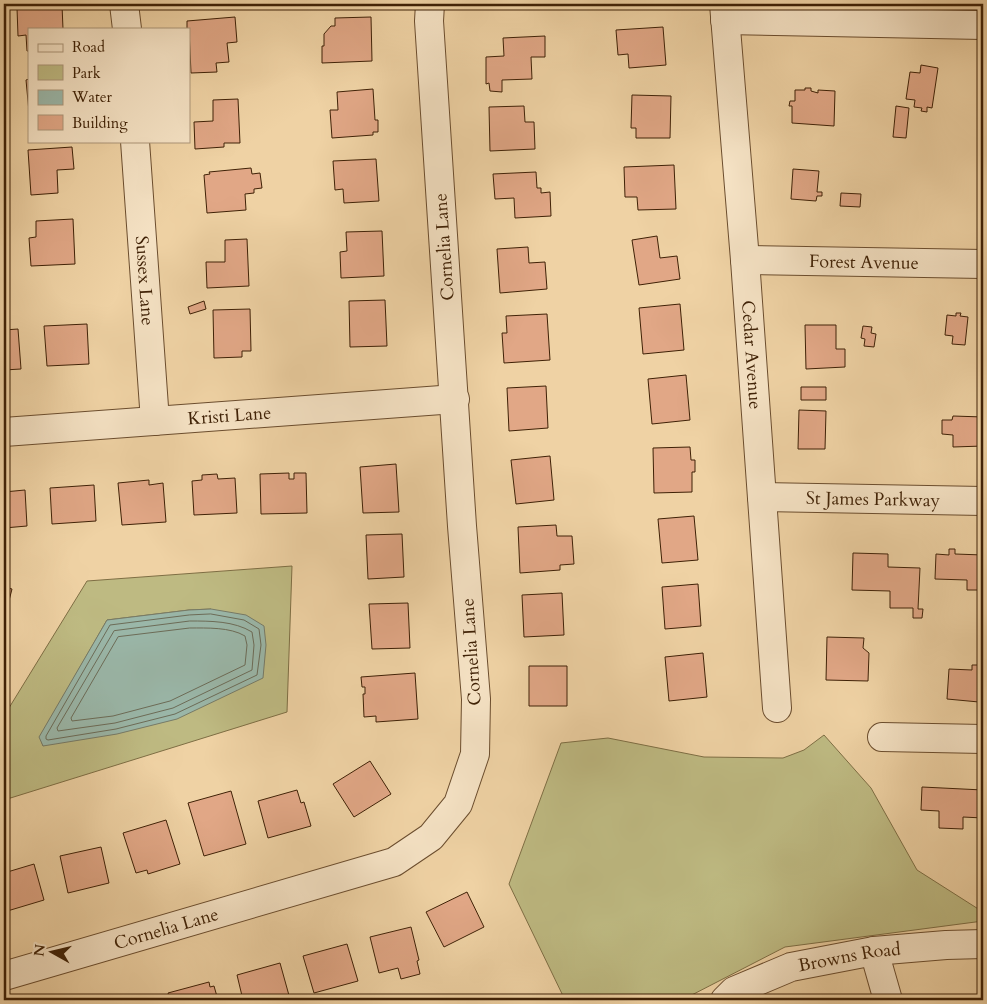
<svg xmlns="http://www.w3.org/2000/svg" width="987" height="1004" font-family="Cardo,serif">
  <style>
    .green { fill: #beba82; stroke: #7e6e44; fill-rule: evenodd }
    .water { fill: #9ab7a9; stroke: #767b68 }
    .lines { fill: none; stroke-linecap: round; stroke-linejoin: round }
    .shore { stroke: #6c6c58; stroke-width: 1 }
    .building { fill: #e1a786; stroke: #3f2106 }
    .minor-casing { stroke: #6b4d2e; stroke-width: 30 }
    .minor { stroke: #f5e2c4; stroke-width: 28 }
    .labels { text-anchor: middle; stroke-width: 4.5; stroke-linejoin: round; paint-order: stroke }
    .street-label { font-size: 18px; fill: #3f2106; stroke: #f5e2c4 }
  </style>
  <rect width="100%" height="100%" fill="#efd2a4"/>
  <filter id="stains"><feTurbulence type="fractalNoise" baseFrequency=".004" numOctaves="4"/><feColorMatrix values="0 0 0 0 .2 0 0 0 0 .09 0 0 0 0 .02 0 0 0 .5 -.17"/></filter>
  <radialGradient id="worn" r=".72"><stop offset=".6" stop-color="#630" stop-opacity="0"/><stop offset="1" stop-color="#630" stop-opacity=".3"/></radialGradient>
  <path class="green" d="M292 566 287 712 4 800V716L87 581ZM211 609 43 746 40 737 107 620 189 610Z
    M824 735 871 788 917 870 983 912V921L785 947 684 999 666 1000H565L509 884 561 743 608 738 704 757 783 758 804 750Z"/>
  <path class="water" d="M211 609 246 615 264 626 266 645 263 678 177 719 117 734 43 746 39 737 107 620 189 610Z"/>
  <g class="lines">
    <path class="shore" d="M211 614 244 620 259 629 261 645 257 675 175 714 116 729 48 740 46 739V736L110 625 189 615Z
      M190 621C211 621 234 621 252 632L254 645 252 670 173 708 115 723 58 731 57 728 114 631Z
      M190 628C207 628 230 627 245 636L247 645 245 665 170 701 113 716 72 721 71 718 118 637Z"/>
  </g>
  <path class="building" d="M483 4H520V8H483Z
    M62 5 63 29H29V51H27L26 35 18 36 17 8Z
    M235 17 237 42 227 43 229 62 216 63 217 72 191 73 189 29H187V21Z
    M371 17 372 61 322 63V46H324V34L331 26H335V18Z
    M663 27 666 65 629 68 628 54 618 55 616 30Z
    M545 36V57H531L532 79 502 80V92L490 91 489 83 486 84V57L504 56 503 38Z
    M921 65 938 68 932 108 927 107V112L921 111 922 108 914 107 915 100 906 99 910 72 920 73Z
    M29 79V112L26 80Z
    M805 88H811V91L818 93V90L835 91 834 126 792 123V106H789L790 101H795V90H805Z
    M373 89 375 120H378V132H373V135L332 138 330 110H338L337 92Z
    M632 95 671 96 670 138H636V128H631Z
    M238 99 240 143H224V147L195 149 194 122 213 121V100Z
    M524 106 525 122H534L535 149 490 151 489 107Z
    M896 106 909 108 906 138 893 137Z
    M72 147 74 169 57 170 58 193 31 195 28 150Z
    M376 159 379 201 344 203 343 189 335 190 333 161Z
    M674 165 676 209 638 210 637 197H625L624 167Z
    M251 168 252 174 260 173 262 188 254 189V193L245 194 246 210 207 213 204 175 210 174 209 172Z
    M793 169 819 171 817 192H822V196H817L816 201 791 199Z
    M536 172 537 188H541V193L550 192 551 216 515 218 514 198 495 199 493 174Z
    M841 193 861 194 860 207 840 206Z
    M73 219 75 264 31 266 29 238 36 237V221Z
    M382 231 384 276 341 278 340 252 347 251 346 232Z
    M657 236 660 258 677 256 680 279 639 285 632 240Z
    M247 239 249 286 207 288 206 262H225V240Z
    M528 247 529 263 545 262 547 289 500 293 497 249Z
    M385 300 387 346 350 347 349 301Z
    M204 301 206 309 190 314 188 307Z
    M680 304 684 350 643 354 639 308Z
    M250 309 251 351H242V357L214 358 213 310Z
    M956 313H961L960 316 968 317 965 345 952 344 953 336 945 335 947 315 956 316Z
    M547 314 550 360 504 363 502 333H507L506 316Z
    M87 324 89 364 47 366 44 326Z
    M805 325H836V349H845V367L806 369Z
    M863 326 872 327 871 333 876 334 874 347 864 346 865 339 861 338Z
    M18 329 21 369 4 370V330Z
    M686 375 690 420 652 424 648 379Z
    M546 386 548 428 509 431 507 388Z
    M801 387H826V400H801Z
    M799 410 826 411 825 449H798Z
    M953 416 983 417V446L953 447V435L942 434V420H952Z
    M690 447 691 460H695V472H692V492L654 493 653 448Z
    M550 456 554 500 516 504 511 460Z
    M396 464 399 512 363 513 360 467Z
    M289 473V479H294V473H306L307 513 261 514 260 474Z
    M217 474 218 479 235 478 237 513 194 515 192 481 202 480V475Z
    M149 480V485L163 483 166 522 122 525 118 483Z
    M94 485 96 521 52 524 50 488Z
    M25 490 27 526 4 528V492Z
    M694 516 698 560 662 563 658 519Z
    M556 525 557 536H572L574 564 560 565V570L520 573 518 527Z
    M402 534 404 577 368 579 366 535Z
    M949 549H955V554L983 555V590H967V580L935 579 936 554 949 555Z
    M853 553 888 554V567L920 568 918 609H923L922 618H913V608H890V591L852 590Z
    M698 584 701 626 665 629 662 587Z
    M4 587 12 589 4 620Z
    M562 593 564 635 524 637 522 595Z
    M408 603 410 648 372 649 369 604Z
    M827 637 864 638 863 648 869 653 868 681 826 680Z
    M703 653 707 697 669 701 665 657Z
    M972 665H983V698H979V702L947 699 949 669 972 670Z
    M529 666H567V706H529Z
    M415 673 418 719 376 722V716L364 717 363 694H365V687H362L361 677Z
    M370 761 391 794 354 817 333 784Z
    M922 787 983 790V818L963 817V829L939 828V811L921 810Z
    M297 790 301 803 304 802 311 826 268 838 258 801Z
    M231 791 246 844 204 856 188 803Z
    M166 820 180 864 148 874 147 870 136 873 123 833Z
    M101 847 109 883 68 893 60 856Z
    M34 864 44 900 4 912V873Z
    M467 892 484 927 444 947 426 912Z
    M411 927 419 960 417 961 420 974 401 979 398 968 379 973 370 937Z
    M347 944 358 981 314 993 303 956Z
    M280 963 290 999 243 1000 237 975Z
    M209 982 210 987 214 986 218 1000H170L168 993Z"/>
  <g class="lines">
    <g class="minor-casing">
      <g id="minor">
        <path d="M124 4 127 29"/>
        <path id="s1" d="M724 4 745 260 777 708"/>
        <path d="M725 20 983 25"/>
        <path id="s2" d="M135 141 155 421"/>
        <path id="s3" d="M745 260 983 264"/>
        <path id="s4" d="M4 432 455 399"/>
        <path id="s5" d="M762 497 983 501"/>
        <path d="M882 737 983 739"/>
        <path d="M874 951 888 1000"/>
        <path id="s6" d="M4 976 394 862 431 837 458 804 475 754 476 699 462 526 429 21 430 4"/>
        <path id="s7" d="M725 1000 734 991 791 967 874 951 946 945 983 944"/>
      </g>
    </g>
    <use href="#minor" class="minor"/>
  </g>
  <g class="labels">
    <g class="street-label">
      <text transform="translate(444 247) rotate(-94)" y="6">Cornelia Lane</text>
      <text dy="6" stroke="none"><textPath href="#s3" startOffset="119">Forest Avenue</textPath></text>
      <text dy="6" stroke="none"><textPath href="#s2" startOffset="140">Sussex Lane</textPath></text>
      <text dy="6" stroke="none"><textPath href="#s1" startOffset="352">Cedar Avenue</textPath></text>
      <text dy="6" stroke="none"><textPath href="#s4" startOffset="226">Kristi Lane</textPath></text>
      <text dy="6" stroke="none"><textPath href="#s5" startOffset="111">St James Parkway</textPath></text>
      <text transform="translate(471 652) rotate(-94)" y="6">Cornelia Lane</text>
      <text dy="6" stroke="none"><textPath href="#s6" startOffset="169">Cornelia Lane</textPath></text>
      <text dy="6" stroke="none"><textPath href="#s7" startOffset="134">Browns Road</textPath></text>
    </g>
  </g>
  <rect width="987" height="1004" fill="none" stroke="#efd2a4" stroke-width="20"/>
  <rect x="5" y="5" width="977" height="994" fill="none" stroke="#3f2106" stroke-width="2.5"/>
  <rect x="10" y="10" width="967" height="984" fill="none" stroke="#3f2106"/>
  <rect x="28" y="28" width="162" height="115" fill="#f5e2c4" stroke="#ac9578"/>
  <rect x="38" y="44" width="25" height="8" fill="#f5e2c4" stroke="#ac9578"/>
  <text x="72" y="52" font-size="15" fill="#3f2106">Road</text>
  <rect x="38" y="65" width="25" height="15" fill="#beba82" stroke="#ac9578"/>
  <text x="72" y="78" font-size="15" fill="#3f2106">Park</text>
  <rect x="38" y="90" width="25" height="15" fill="#9ab7a9" stroke="#ac9578"/>
  <text x="72" y="102" font-size="15" fill="#3f2106">Water</text>
  <rect x="38" y="115" width="25" height="15" fill="#e1a786" stroke="#ac9578"/>
  <text x="72" y="128" font-size="15" fill="#3f2106">Building</text>
  <g transform="translate(52 952) rotate(278)" stroke="#f5e2c4" stroke-width="4" paint-order="stroke">
  <path d="M0-4L9 19L0 12L-9 19Z" fill="#3f2106"/>
  <text y="-8" font-size="14" font-weight="bold" text-anchor="middle" fill="#3f2106">N</text>
  </g>
  <rect width="100%" height="100%" filter="url(#stains)"/>
  <rect width="100%" height="100%" fill="url(#worn)"/>
</svg>
